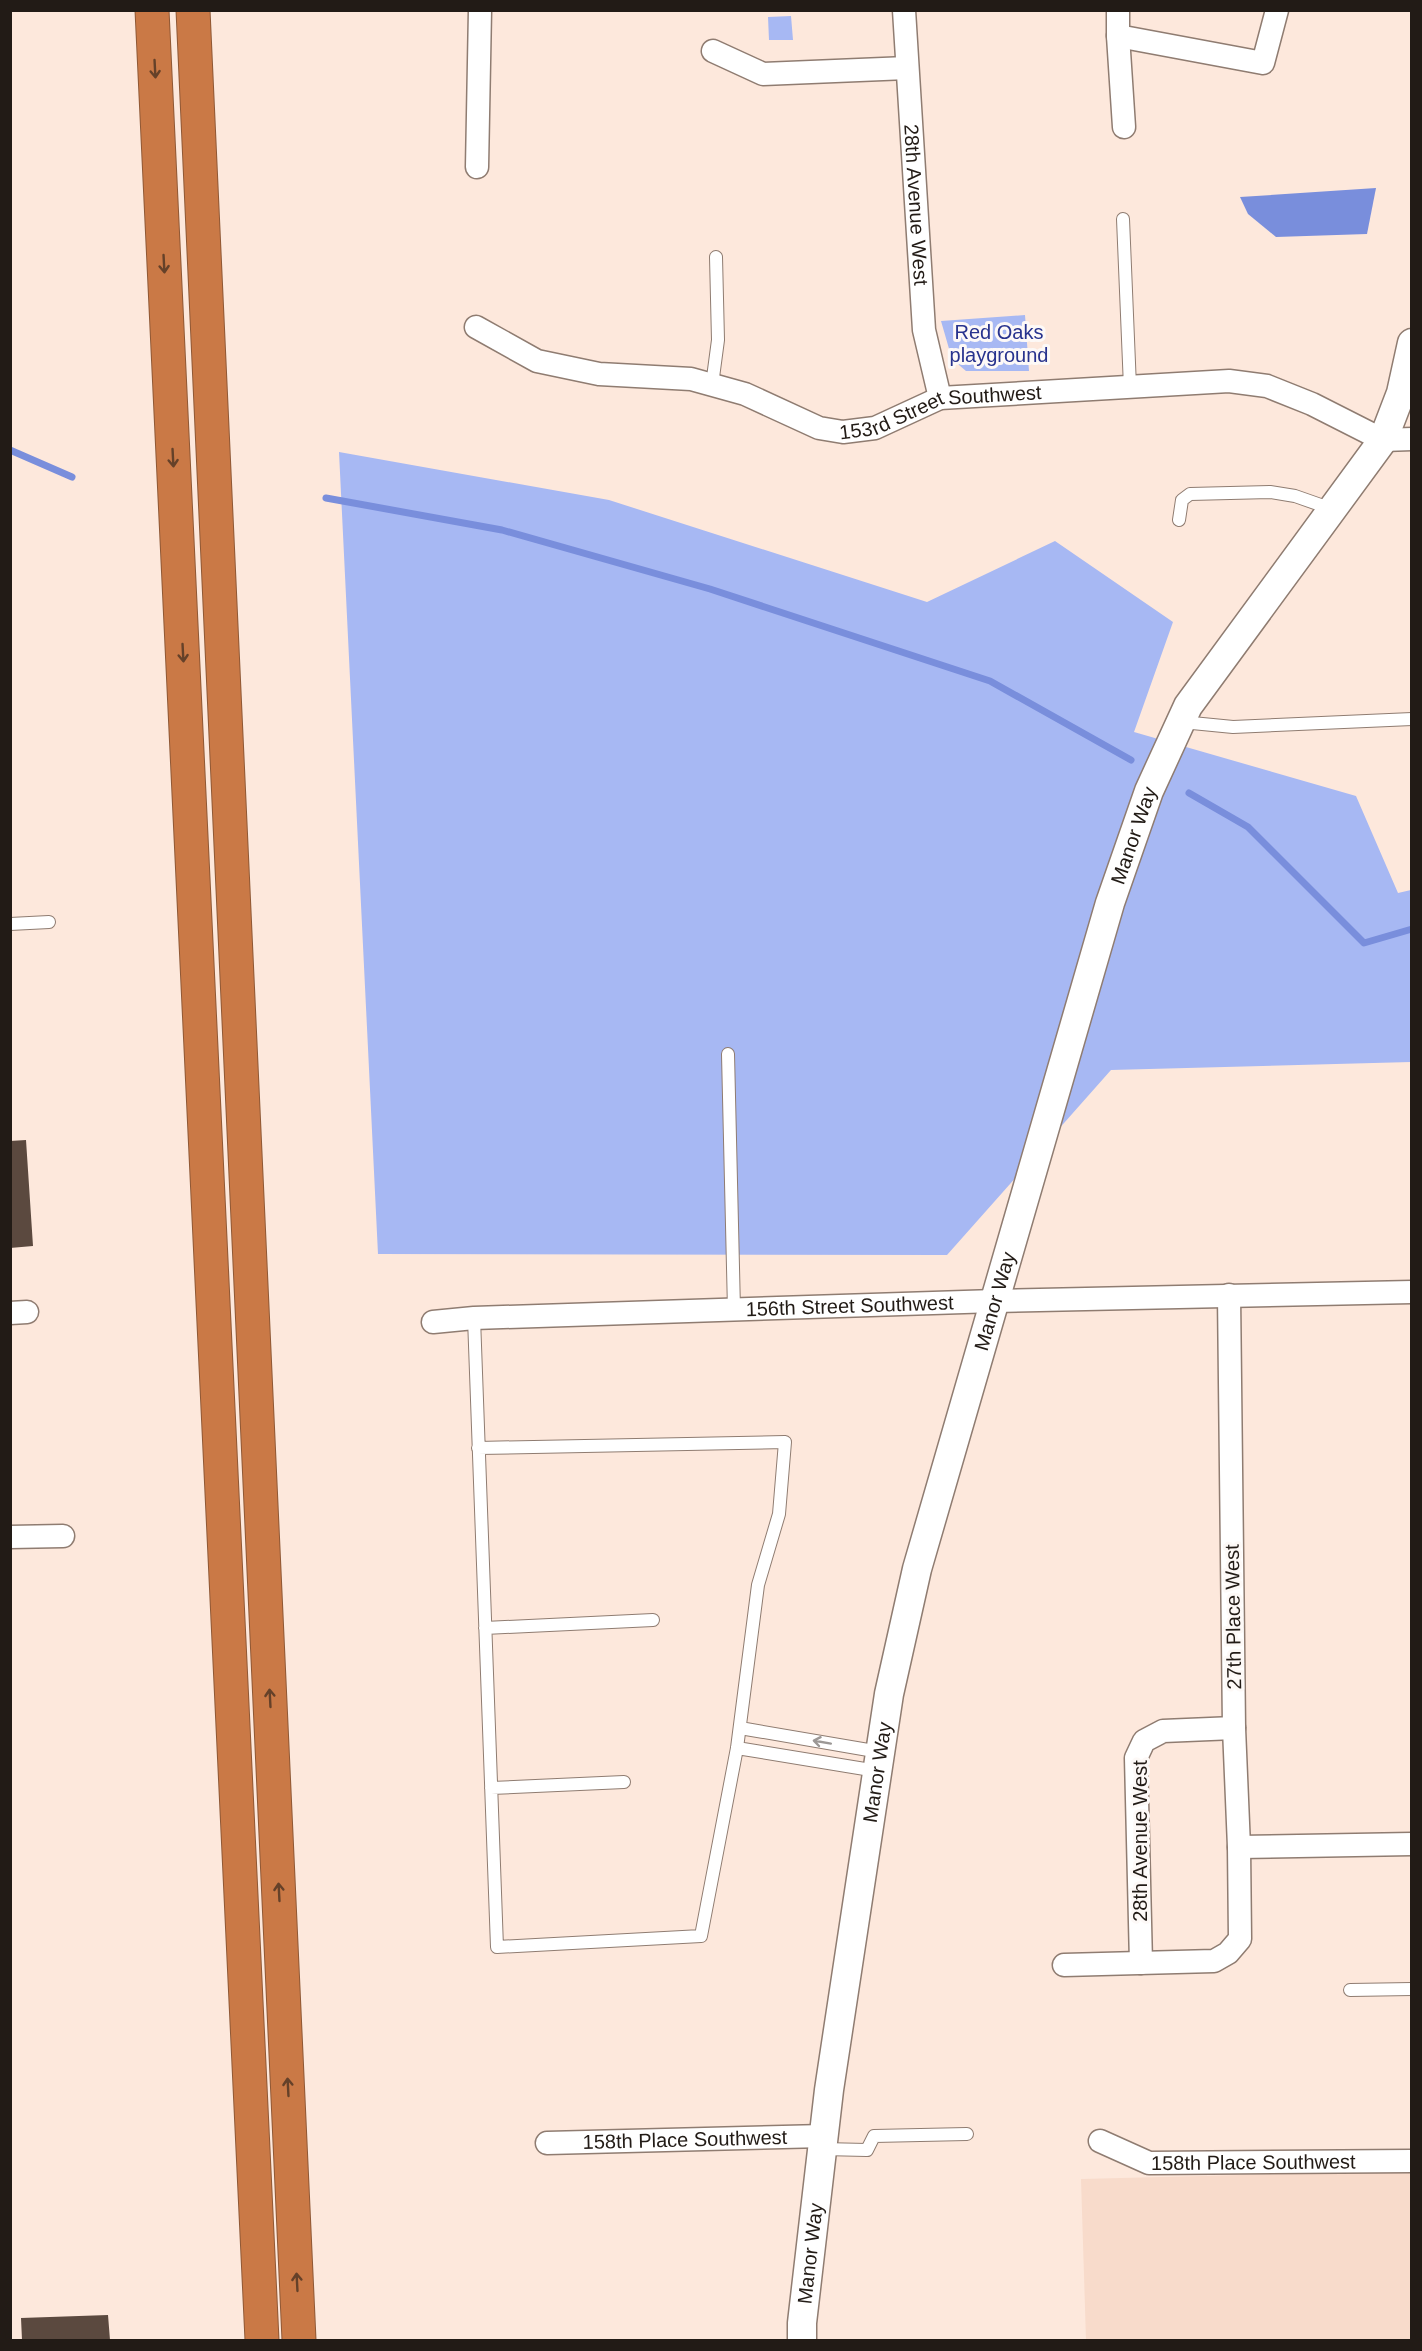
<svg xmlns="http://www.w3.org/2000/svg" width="1422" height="2351" font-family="Arial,sans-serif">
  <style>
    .built { fill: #f8dbcb }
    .green { fill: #a7b8f3 }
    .water { fill: #798edc }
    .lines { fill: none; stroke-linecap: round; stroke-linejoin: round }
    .stream { stroke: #798edc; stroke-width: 7 }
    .building { fill: #5b493f }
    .service-casing { stroke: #8f7c71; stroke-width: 14 }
    .minor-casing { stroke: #8f7c71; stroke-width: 25 }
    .tertiary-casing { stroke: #8f7c71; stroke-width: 31 }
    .motorway-casing { stroke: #8f5835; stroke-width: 35 }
    .service { stroke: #fff; stroke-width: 12 }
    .minor { stroke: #fff; stroke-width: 22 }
    .tertiary { stroke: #fff; stroke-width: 28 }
    .motorway { stroke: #ca7946; stroke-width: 33 }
    .oneway { stroke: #654129 }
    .oneway2 { stroke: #9c9896 }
    .labels { text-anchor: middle; stroke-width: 6; stroke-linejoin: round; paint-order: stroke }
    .street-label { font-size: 20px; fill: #221b16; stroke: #fdf9f7 }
    .park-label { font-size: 20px; fill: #28338e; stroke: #fdf9f7 }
  </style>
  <rect width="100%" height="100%" fill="#fde8dc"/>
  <path class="built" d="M1411 2171V2340H1086L1081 2179Z"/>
  <path class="green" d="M791 16 793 40H769L768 17Z
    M1025 315 1029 371H966L952 359 941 321Z
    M339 452 609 500 927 602 1055 541 1173 622 1134 732 1356 796 1398 893 1411 890V1062L1111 1070 947 1255 378 1254Z"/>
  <path class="water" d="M1376 188 1367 234 1276 237 1248 214 1240 197Z"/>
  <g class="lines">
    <path class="stream" d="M10 450 72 477
      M326 498 502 530 710 589 990 681 1131 760
      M1189 793 1248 827 1364 943 1412 929"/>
  </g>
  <path class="building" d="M26 1140 33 1246 10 1248V1141Z
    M108 2315 110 2340H22L21 2318Z"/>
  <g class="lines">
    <g class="service-casing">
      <path id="service" d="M1123 219 1130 387
        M712 385 718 340 716 257
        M1179 520 1182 500 1190 494 1270 492 1295 496 1332 509
        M1182 722 1233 727 1412 719
        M10 924 49 922
        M728 1054 734 1310
        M474 1318 497 1947 701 1936 737 1748 758 1585 779 1514 785 1442 478 1448
        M485 1628 653 1620
        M740 1728 880 1752
        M737 1748 877 1771
        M491 1788 624 1782
        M1350 1990 1412 1989
        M822 2149 867 2150 874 2136 967 2134"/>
    </g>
    <g class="minor-casing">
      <g id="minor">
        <path id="s1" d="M904 10 924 330 940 398"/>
        <path d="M1118 10V36L1263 63 1277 10"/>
        <path d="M1118 36 1124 127"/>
        <path d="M713 51 763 74 907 68"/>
        <path d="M477 167 480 10"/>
        <path id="s2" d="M476 327 537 361 599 374 691 379 745 394 819 428 843 432 875 428 940 398 1229 381 1267 386 1312 404 1383 440 1412 439"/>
        <path d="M10 1313 27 1312"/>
        <path id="s3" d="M433 1322 474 1318 995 1301 1412 1292"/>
        <path d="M10 1537 63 1536"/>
        <path d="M1239 1847 1412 1844"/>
        <path d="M1141 1963 1136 1758 1144 1741 1163 1731 1234 1728"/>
        <path d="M1064 1965 1214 1961 1228 1953 1240 1939 1239 1847 1234 1728 1229 1295"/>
        <path id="s4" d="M1100 2141 1149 2163 1412 2161"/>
        <path id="s5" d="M547 2143 824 2136"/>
      </g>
    </g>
    <g class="tertiary-casing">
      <g id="tertiary">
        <path id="s6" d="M802 2340V2323L829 2090 889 1694 917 1569 1110 903 1149 791 1188 706 1383 440 1401 393 1412 343"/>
      </g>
    </g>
    <g class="motorway-casing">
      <path id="motorway" d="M152 10 262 2340
        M193 10 299 2340"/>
    </g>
    <use href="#service" class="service"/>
    <use href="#minor" class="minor"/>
    <use href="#tertiary" class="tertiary"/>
    <use href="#motorway" class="motorway"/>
  </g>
  <defs><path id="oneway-shaft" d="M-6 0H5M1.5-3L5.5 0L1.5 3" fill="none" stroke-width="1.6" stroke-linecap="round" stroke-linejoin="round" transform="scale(1.5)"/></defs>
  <g class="oneway">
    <use href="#oneway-shaft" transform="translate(155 69) rotate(87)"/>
    <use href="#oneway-shaft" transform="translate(164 264) rotate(87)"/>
    <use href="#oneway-shaft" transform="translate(173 458) rotate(87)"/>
    <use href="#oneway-shaft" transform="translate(183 653) rotate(87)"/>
    <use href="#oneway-shaft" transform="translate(270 1698) rotate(-93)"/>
    <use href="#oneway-shaft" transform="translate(279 1892) rotate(-93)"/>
    <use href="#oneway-shaft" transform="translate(288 2087) rotate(-93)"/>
    <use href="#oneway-shaft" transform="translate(297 2282) rotate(-93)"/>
  </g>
  <use class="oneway2" href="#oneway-shaft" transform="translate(822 1742) rotate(-170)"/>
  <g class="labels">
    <g class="street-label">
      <text dy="7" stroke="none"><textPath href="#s1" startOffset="195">28th Avenue West</textPath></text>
      <text dy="7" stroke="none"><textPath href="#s2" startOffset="488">153rd Street Southwest</textPath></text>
      <text dy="7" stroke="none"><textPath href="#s6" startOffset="1545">Manor Way</textPath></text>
      <text dy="7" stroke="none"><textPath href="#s6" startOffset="1059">Manor Way</textPath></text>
      <text dy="7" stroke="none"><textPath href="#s3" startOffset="417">156th Street Southwest</textPath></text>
      <text transform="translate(1233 1617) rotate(-91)" y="7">27th Place West</text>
      <text dy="7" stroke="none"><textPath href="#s6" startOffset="573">Manor Way</textPath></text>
      <text transform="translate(1140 1841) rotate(-90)" y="7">28th Avenue West</text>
      <text dy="7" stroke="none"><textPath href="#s5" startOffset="138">158th Place Southwest</textPath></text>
      <text dy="7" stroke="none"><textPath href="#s4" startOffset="158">158th Place Southwest</textPath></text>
      <text dy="7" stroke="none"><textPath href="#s6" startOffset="87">Manor Way</textPath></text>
    </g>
    <g class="park-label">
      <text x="999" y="339">Red Oaks<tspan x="999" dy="23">playground</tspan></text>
    </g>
  </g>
  <rect width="1422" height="2351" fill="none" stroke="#221b16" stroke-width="24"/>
</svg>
